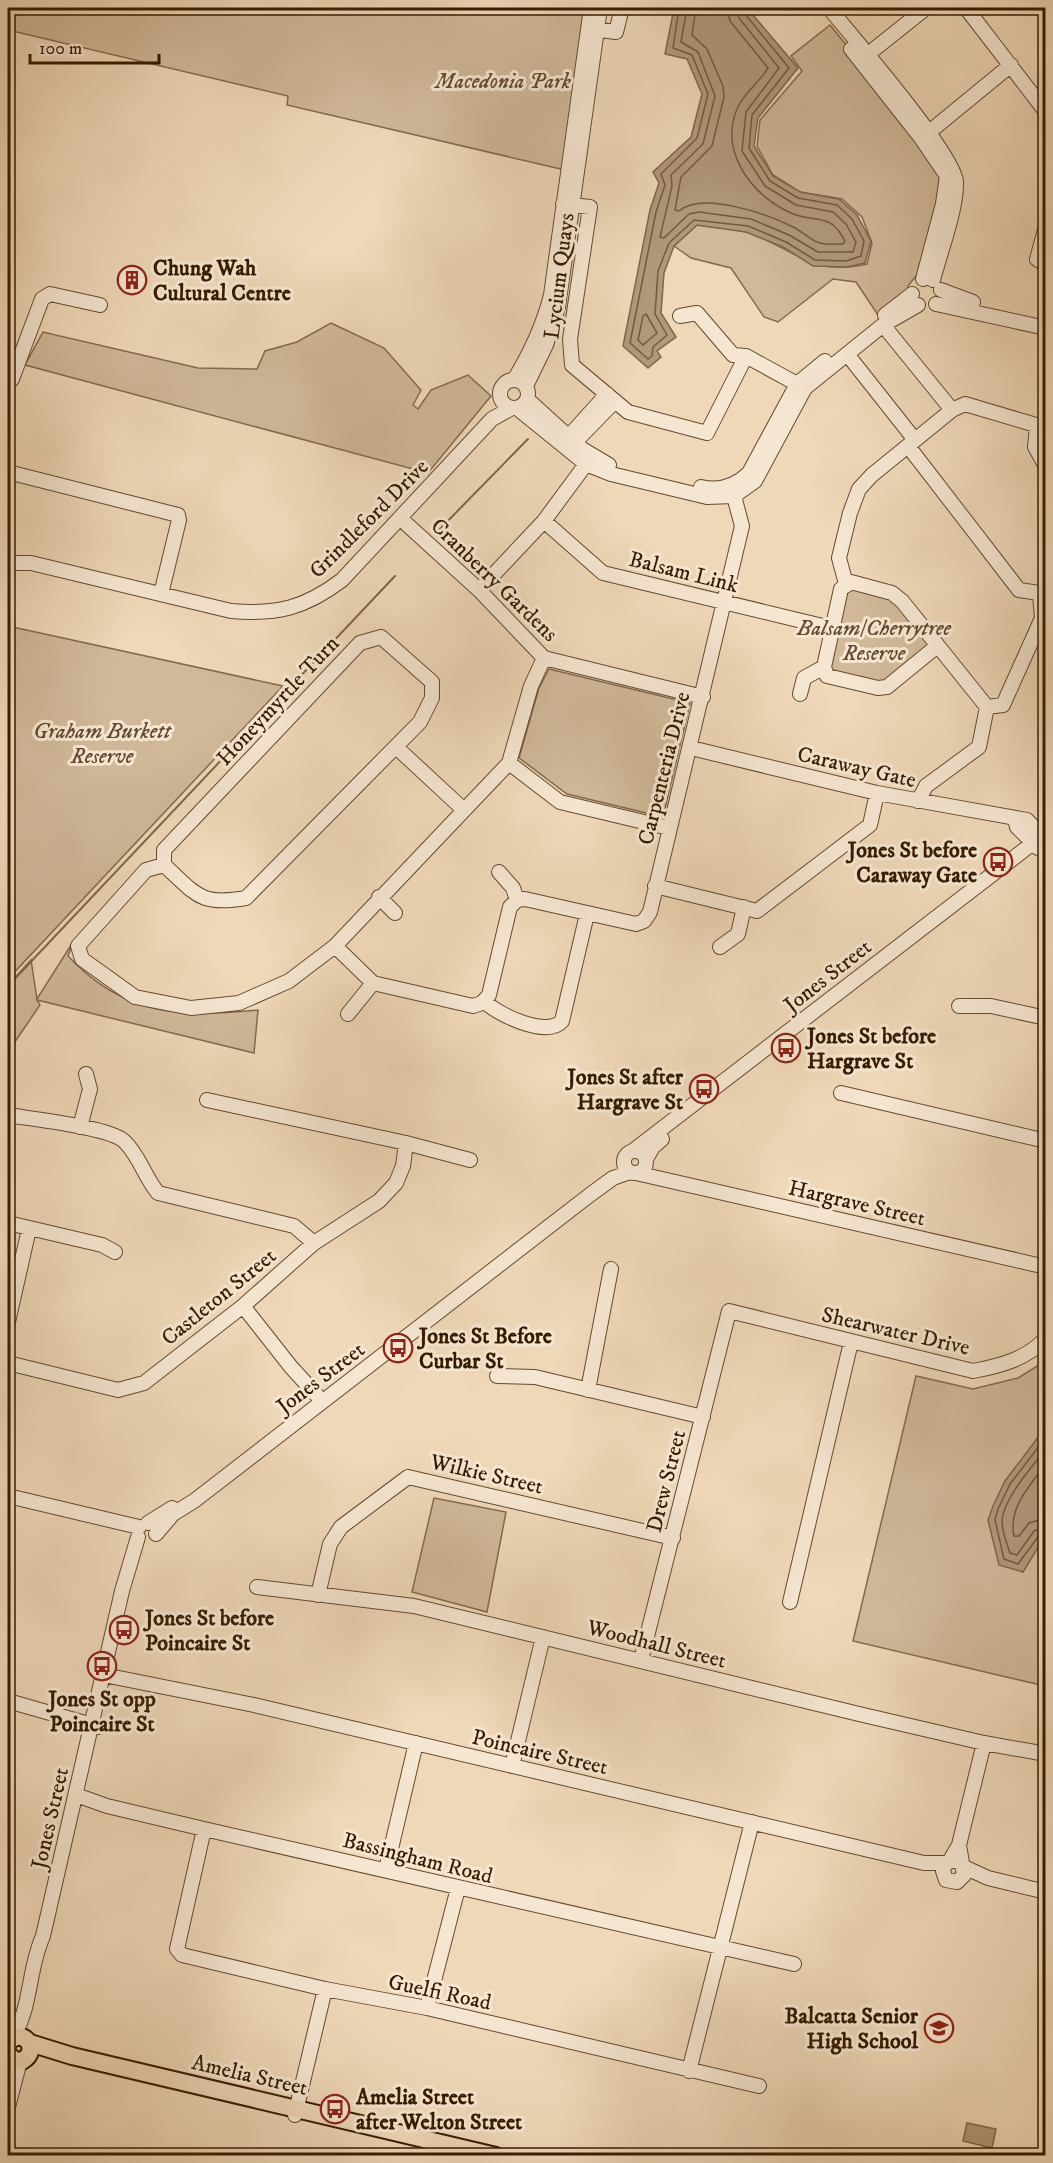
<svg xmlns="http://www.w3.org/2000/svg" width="1053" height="2163" font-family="'IM FELL DW Pica',serif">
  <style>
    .green { fill: #d0b899; stroke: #836a4d; stroke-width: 1.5 }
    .water { fill: #b0987a; stroke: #7f664a; stroke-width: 1.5 }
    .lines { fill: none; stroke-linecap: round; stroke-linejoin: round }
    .shore { stroke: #735a3e; stroke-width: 1.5 }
    .stream { stroke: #7f664a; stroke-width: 2 }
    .minor-casing { stroke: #644a2f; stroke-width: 16 }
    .major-casing { stroke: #361b01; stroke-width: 20 }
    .minor { stroke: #f5e6d1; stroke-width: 14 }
    .major { stroke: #efd8b8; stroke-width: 16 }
    .labels { text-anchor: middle; stroke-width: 6; stroke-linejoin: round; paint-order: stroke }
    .park-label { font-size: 22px; font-style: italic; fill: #644a2f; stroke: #f5e6d1 }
    .poi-label { font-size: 22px; font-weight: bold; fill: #361b01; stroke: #f5e6d1; text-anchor: start }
    .street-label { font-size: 22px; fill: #361b01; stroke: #f5e6d1 }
  </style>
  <rect width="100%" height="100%" fill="#efd8b8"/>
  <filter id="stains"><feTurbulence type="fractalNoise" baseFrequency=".00333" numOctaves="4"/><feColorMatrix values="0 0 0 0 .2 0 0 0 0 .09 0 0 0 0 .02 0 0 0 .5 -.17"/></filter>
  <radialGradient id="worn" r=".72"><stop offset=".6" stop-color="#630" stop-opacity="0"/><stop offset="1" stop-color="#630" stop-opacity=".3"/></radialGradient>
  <path class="green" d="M12 8H585L565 170 287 105 288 96 8 30Z
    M830 25 895 105 946 177 928 274 916 276 908 286 906 303 882 321 856 282 833 279 778 322 764 317 731 268 691 258 674 246 697 225C714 228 733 228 749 233 798 250 810 277 867 264L872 243 862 217 842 199 800 192 773 175 757 146 760 120 802 71 791 56Z
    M331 323 384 348 421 390 413 405 418 409 431 390 468 375 491 396 428 473 25 365 43 332 198 368 257 369 265 351 297 342Z
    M846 584 892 593 936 647 887 687 827 676Z
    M8 626 283 686 8 979Z
    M549 669 690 703 663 817 567 794 519 758 539 688Z
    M73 942 68 956C125 1017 180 1017 258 1010L254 1053 37 1000 40 1005 8 1052V985L31 960 37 999Z
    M1045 1361V1686L853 1641 916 1376 973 1389 1018 1378Z
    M434 1498 506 1512 487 1612 412 1592Z"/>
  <path class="water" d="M674 8H747L798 68 758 118 754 146 773 176 800 192 839 199 857 215 871 241 865 263 847 267 813 266 783 247 746 232 697 225 674 246 664 273 661 313 676 337 657 351 661 357 648 368 623 346 650 210 659 183 653 172 691 137 702 94 687 59 665 54Z
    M1045 1428V1536L1023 1572 999 1565 988 1520 993 1506 1005 1481Z
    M967 2123 996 2129 992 2148 963 2141Z"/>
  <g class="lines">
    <path class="shore" d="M679 8 673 48 692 55 708 94 697 138 661 174 665 185 656 212 630 343 648 359 652 356 653 347 667 335 655 314 658 271 669 243 694 220 748 226 786 242 815 260 846 261 861 256 864 241 852 219 837 205 798 198 770 181 749 148 752 115 789 68 745 14 743 8
      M687 8 681 42 698 52 715 96 703 144 671 175 672 186 660 237 664 238 689 214 699 212 751 219 789 235 818 252H853L856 242 846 224 833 212 796 205 765 186 742 151 746 112 779 68 739 18 736 8
      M696 8 692 35 707 49 723 86 724 97 712 146 681 177 675 210 679 211C703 191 767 214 793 227 802 231 811 241 820 243 827 245 837 244 843 244L845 241C830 211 815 224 791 213 752 196 719 152 737 109 743 94 759 83 768 68L730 21 727 8
      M646 314 657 333 643 345 638 340 643 316Z
      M1046 1437 1010 1484 998 1509 995 1520 1004 1559 1018 1564 1038 1537 1046 1534
      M1046 1449C1032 1467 1003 1499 1002 1521 1002 1532 1007 1544 1010 1553L1017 1555 1034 1531 1046 1527
      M1046 1464C1030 1485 1008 1508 1014 1536H1019L1029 1523 1046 1518"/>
    <path class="stream" d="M435 534 528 439
      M8 986 395 576"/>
    <g class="minor-casing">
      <path id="minor" d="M829 8C851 35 956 156 956 182 957 208 940 253 933 280
        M966 8 1046 112
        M591 29 616 32 622 8
        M851 49 921 138 947 176 943 204 923 279
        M867 55 926 8
        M928 133 1011 65
        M563 204 590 207 570 339 572 365 628 412 707 433 746 356 797 384
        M1046 226 1037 259 1046 265
        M941 290 973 302
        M936 304 1046 328
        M885 315 912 294
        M680 316 697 313 733 355 746 356
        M883 325 952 410
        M847 354 915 440
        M500 394a14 14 0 1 1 28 0a14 14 0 1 1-28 0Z
        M514 380C531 352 543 327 551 295L591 8
        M8 384 12 379 42 299 50 294 100 305
        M526 386 546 345 558 307 600 8
        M527 399 582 449 609 465
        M517 408 586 464 611 474 707 497 734 496 755 481 805 388 883 325 918 305
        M1037 426 1035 447 1046 467
        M569 436 607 394
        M580 437 614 402
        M908 446 1019 590 1046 594
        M8 472 178 515 179 520 161 594
        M701 487C719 491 736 486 749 473L797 384 825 361
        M401 519 479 590 544 658 703 697
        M544 521 603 573 831 628
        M8 563H31L231 611C277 615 305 608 342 580L492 419 512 408
        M846 584 839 558 850 513 859 489 872 475 952 410 965 404 1046 428
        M479 590 544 521 586 464
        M381 637 432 682V698L420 722 246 898C200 906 197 895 164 865V850L360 643Z
        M800 694 804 678 824 667
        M987 707 1003 705 1042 618 1040 595
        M396 747 464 810
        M691 748 877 793 1027 820 1046 840
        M509 763 560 802 669 828
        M918 801 926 786 979 747 987 707 902 601 892 593 851 582 841 589 824 667 827 676 878 688 887 687 936 647
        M1015 819 1017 827 1038 848
        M164 865 146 870 78 946 82 959 135 997 191 1008 239 1003 289 981 335 946 509 763 531 686 544 658
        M499 872 513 888 517 900
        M655 886 757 911 870 825 877 793
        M379 897 395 913
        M335 946 373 983 473 1006 482 1003 489 995 510 907 517 900 525 899 636 924 644 921 650 912 742 526 734 496
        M720 947 738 934 744 907
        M484 1001C498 1015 547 1038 562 1021L587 914
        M959 1006H991L1046 1018
        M348 1014 373 983
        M841 1093 1046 1141
        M207 1100 406 1143 470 1160
        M8 1115C31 1119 111 1127 125 1142 140 1157 144 1176 158 1193L294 1226 314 1243
        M80 1127 90 1089 86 1074
        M634 1150 1046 833
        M624 1162a11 11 0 1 1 22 0a11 11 0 1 1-22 0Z
        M646 1159 653 1147 662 1139
        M636 1173 1046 1267
        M8 1223 102 1245 115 1252
        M243 1306 291 1367 322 1401
        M8 1322 29 1229
        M8 1363 118 1390 144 1383 243 1306 314 1243 379 1201 396 1183 403 1166 406 1143
        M497 1376 535 1377 703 1417
        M588 1390 611 1269
        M8 1496 139 1527
        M148 1523 172 1508
        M156 1534 173 1514 194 1501 591 1194 613 1178 630 1172
        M257 1587 414 1606 859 1714 984 1743 1046 1754
        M318 1595 330 1544 341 1527 408 1477 673 1538
        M790 1602 851 1342
        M641 1660 729 1311 973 1371C1000 1366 1027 1359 1046 1338
        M104 1675 254 1705 924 1863H947
        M8 1701 99 1727
        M512 1766 543 1637
        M76 1795 107 1806 204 1829 794 1964
        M204 1829 177 1949 182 1955 325 1989 427 2008 759 2086
        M959 1845 964 1875 957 1882 946 1880 943 1871 945 1864 953 1860 961 1863
        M949 1862 959 1845 984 1743
        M964 1867 988 1878 1046 1892
        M386 1870 416 1743
        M427 2008 458 1888
        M13 2037C32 2006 28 1969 43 1936L122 1591 138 1537
        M689 2071 752 1822
        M8 2107 20 2061
        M295 2115 325 1989"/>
    </g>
    <g class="major-casing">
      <path id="major" d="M8 2043C22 2025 42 2050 22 2061L14 2060 8 2054
        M30 2043 72 2056 496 2156"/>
    </g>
    <use href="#minor" class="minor"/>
    <use href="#major" class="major"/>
  </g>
  <defs>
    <g id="building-ring" transform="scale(1.5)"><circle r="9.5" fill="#f5e6d1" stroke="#8f2418" stroke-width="1.5"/><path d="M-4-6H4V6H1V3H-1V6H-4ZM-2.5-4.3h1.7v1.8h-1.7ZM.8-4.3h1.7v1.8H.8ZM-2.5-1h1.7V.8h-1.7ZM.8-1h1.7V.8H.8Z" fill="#8f2418"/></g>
    <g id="bus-ring" transform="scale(1.5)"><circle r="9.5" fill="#f5e6d1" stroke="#8f2418" stroke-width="1.5"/><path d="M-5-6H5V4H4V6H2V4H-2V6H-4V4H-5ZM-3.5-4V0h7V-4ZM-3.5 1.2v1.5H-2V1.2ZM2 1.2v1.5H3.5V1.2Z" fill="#8f2418"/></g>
    <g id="school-ring" transform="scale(1.5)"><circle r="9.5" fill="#f5e6d1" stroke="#8f2418" stroke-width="1.5"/><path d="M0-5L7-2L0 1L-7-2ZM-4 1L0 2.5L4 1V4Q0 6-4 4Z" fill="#8f2418"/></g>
  </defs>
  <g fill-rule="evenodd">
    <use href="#building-ring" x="132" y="280"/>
    <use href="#bus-ring" x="998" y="862"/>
    <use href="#bus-ring" x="786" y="1048"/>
    <use href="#bus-ring" x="704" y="1089"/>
    <use href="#bus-ring" x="398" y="1348"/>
    <use href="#bus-ring" x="124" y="1630"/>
    <use href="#bus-ring" x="102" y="1666"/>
    <use href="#school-ring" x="939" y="2028"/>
    <use href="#bus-ring" x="335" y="2109"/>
  </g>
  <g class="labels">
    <g class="park-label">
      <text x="503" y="88">Macedonia Park</text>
      <text x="874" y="635">Balsam/Cherrytree<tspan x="874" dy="25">Reserve</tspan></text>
      <text x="102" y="738">Graham Burkett<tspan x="102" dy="25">Reserve</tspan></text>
    </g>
    <g class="poi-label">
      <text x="153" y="275">Chung Wah<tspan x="153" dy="25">Cultural Centre</tspan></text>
      <text x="977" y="857" text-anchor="end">Jones St before<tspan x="977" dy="25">Caraway Gate</tspan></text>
      <text x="807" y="1043">Jones St before<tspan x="807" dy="25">Hargrave St</tspan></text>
      <text x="683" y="1084" text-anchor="end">Jones St after<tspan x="683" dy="25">Hargrave St</tspan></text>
      <text x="419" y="1343">Jones St Before<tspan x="419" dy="25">Curbar St</tspan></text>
      <text x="145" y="1625">Jones St before<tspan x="145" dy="25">Poincaire St</tspan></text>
      <text x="102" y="1706" text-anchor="middle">Jones St opp<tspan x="102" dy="25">Poincaire St</tspan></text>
      <text x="918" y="2023" text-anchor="end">Balcatta Senior<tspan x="918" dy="25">High School</tspan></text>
      <text x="356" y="2104">Amelia Street<tspan x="356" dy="25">after Welton Street</tspan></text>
    </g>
    <g class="street-label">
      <text transform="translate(558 276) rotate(-83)" y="8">Lycium Quays</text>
      <text transform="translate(368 518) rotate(-45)" y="8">Grindleford Drive</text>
      <text transform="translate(684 571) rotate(14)" y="8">Balsam Link</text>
      <text transform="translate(495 579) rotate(44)" y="8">Cranberry Gardens</text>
      <text transform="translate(277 700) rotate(-47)" y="8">Honeymyrtle Turn</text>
      <text transform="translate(857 766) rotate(13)" y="8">Caraway Gate</text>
      <text transform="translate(663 768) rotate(-76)" y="8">Carpenteria Drive</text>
      <text transform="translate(827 975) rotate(-38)" y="8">Jones Street</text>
      <text transform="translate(857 1202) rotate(13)" y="8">Hargrave Street</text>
      <text transform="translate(218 1296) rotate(-39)" y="8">Castleton Street</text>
      <text transform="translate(896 1330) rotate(13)" y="8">Shearwater Drive</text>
      <text transform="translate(320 1377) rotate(-37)" y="8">Jones Street</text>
      <text transform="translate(487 1473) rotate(13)" y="8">Wilkie Street</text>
      <text transform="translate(665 1481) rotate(-76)" y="8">Drew Street</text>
      <text transform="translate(657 1643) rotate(14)" y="8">Woodhall Street</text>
      <text transform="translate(540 1751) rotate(13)" y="8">Poincaire Street</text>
      <text transform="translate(49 1818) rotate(-77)" y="8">Jones Street</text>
      <text transform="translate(418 1857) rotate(14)" y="8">Bassingham Road</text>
      <text transform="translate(440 1991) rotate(12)" y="8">Guelfi Road</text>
      <text transform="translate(250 2074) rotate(13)" y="8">Amelia Street</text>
    </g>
  </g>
  <rect width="1053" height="2163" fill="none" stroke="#efd8b8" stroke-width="30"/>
  <rect x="9" y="9" width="1035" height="2145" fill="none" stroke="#361b01" stroke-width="3"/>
  <rect x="15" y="15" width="1023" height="2133" fill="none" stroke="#361b01" stroke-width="1.5"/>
  <path d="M30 54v9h129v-9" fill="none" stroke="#361b01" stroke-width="3"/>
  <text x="39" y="54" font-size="18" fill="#361b01" stroke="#f5e6d1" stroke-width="4.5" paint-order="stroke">100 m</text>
  <rect width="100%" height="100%" filter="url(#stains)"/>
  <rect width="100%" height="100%" fill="url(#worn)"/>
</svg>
